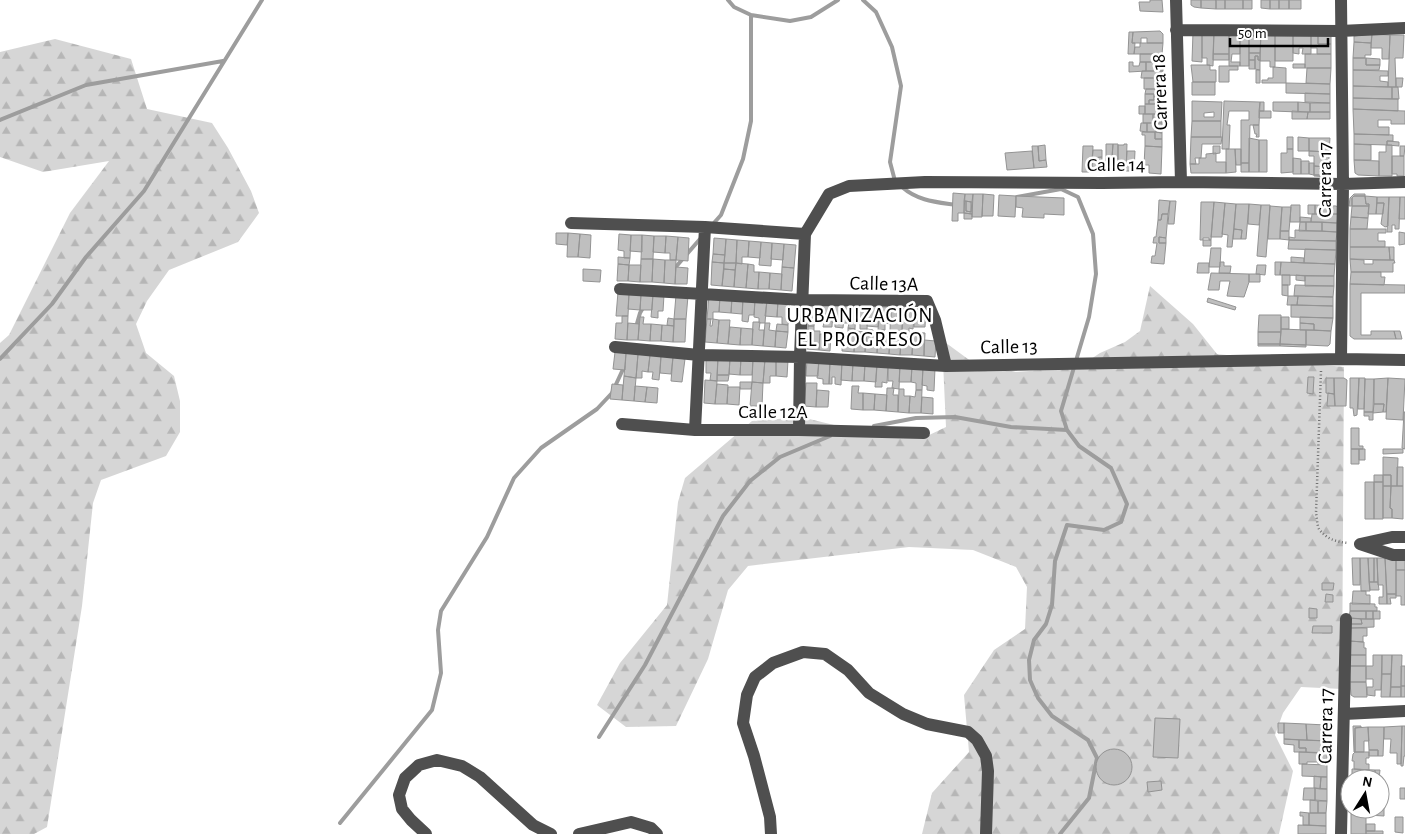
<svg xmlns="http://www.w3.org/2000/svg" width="1405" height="834" font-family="'Alegreya Sans',sans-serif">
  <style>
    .forest { fill: url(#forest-firs) }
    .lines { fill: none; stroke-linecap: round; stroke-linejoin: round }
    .stream { stroke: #9d9d9d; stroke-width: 4 }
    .building { fill: #bfbfbf; stroke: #939393; fill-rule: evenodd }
    .path { stroke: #717171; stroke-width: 2.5; stroke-dasharray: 1 2.5; stroke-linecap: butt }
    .minor { stroke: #4f4f4f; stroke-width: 12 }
    .labels { text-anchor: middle; stroke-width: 5; stroke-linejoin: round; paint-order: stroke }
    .street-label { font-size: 20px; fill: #000; stroke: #fff }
    .neighbourhood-label { font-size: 21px; letter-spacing: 1px; fill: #000; stroke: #fff }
  </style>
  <defs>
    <pattern id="forest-firs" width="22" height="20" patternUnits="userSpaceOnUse" patternTransform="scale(1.25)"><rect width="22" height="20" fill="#d6d6d6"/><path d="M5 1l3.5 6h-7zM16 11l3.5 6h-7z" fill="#b6b6b6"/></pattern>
  </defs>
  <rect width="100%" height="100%" fill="#fff"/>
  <path class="forest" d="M55 39 131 59 147 109 212 123 228 148 251 191 259 213 238 242 169 270 147 301 136 324 146 353 174 376 180 401V432L166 456 101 480 93 503 82 606 47 827 34 834H0V343L9 335 70 213 109 161 43 172 0 157V52Z
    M1150 286 1193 324 1217 354 1344 367 1342 689 1301 687 1283 713 1275 735 1293 771 1279 834H922L932 793 969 752 964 695 994 650 1025 629 1027 587 1016 567 973 550 909 547 748 566 728 590 708 659 676 726 626 727 597 705 620 663 667 605 678 502 685 478 752 421 801 417 867 433 925 437 946 427 942 340 972 362 1016 372 1056 369 1088 361 1100 353 1125 342 1140 331Z"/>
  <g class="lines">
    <path class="stream" d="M728 0 734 7 751 15 790 21 811 17 838 0
      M863 0 876 12 892 47 901 86 890 162 895 181
      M0 120 86 85 223 61
      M902 187C918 201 936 202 956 205
      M1017 197 1061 189 1078 197 1093 234 1096 274 1089 317 1061 411 1067 430 1079 446 1111 468 1127 504 1121 522 1104 530 1067 525 1055 561 1052 605 1046 624 1034 640 1029 660 1030 680 1038 698 1052 716 1088 740 1097 758 1089 798 1060 834
      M713 224 721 215 743 159 751 121V15
      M674 269 700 239
      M636 327 640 313 644 306
      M0 359 52 304 86 257 144 191 262 0
      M874 426 916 418 955 417 1011 427 1067 430
      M599 737 645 665 723 516 750 481 780 457 830 436
      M340 823 432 710 441 673 438 630 441 611 487 537 514 478 541 448 597 409 612 393 624 367"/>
  </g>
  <path class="building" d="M1150 0H1162L1163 12 1140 11 1139 2H1150Z
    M1191 0H1201V8L1194 7 1191 5Z
    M1201 0H1216V9L1201 8Z
    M1215 0H1225V9H1216V0Z
    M1225 0H1243V9H1225Z
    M1243 0H1252V9H1243Z
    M1261 0H1270V9L1261 8Z
    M1270 0H1279V9H1270Z
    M1279 0H1289V9H1279Z
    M1289 0H1301V9H1289Z
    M1160 31 1163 34V43H1147V38H1141V43H1132L1133 32Z
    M1202 31 1214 32 1213 66 1207 65V58H1202Z
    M1202 31V62L1192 61 1193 32Z
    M1129 32H1133L1132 43H1135L1134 54H1128Z
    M1214 32H1229V54H1213Z
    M1229 32H1240V54H1232L1231 62H1240V66H1229Z
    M1240 32H1249V66H1240Z
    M1249 32H1261L1260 53H1249Z
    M1261 32H1275V67H1270V61H1260Z
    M1275 32 1293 33V61H1275Z
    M1293 33H1311V54H1302L1303 48H1299V54L1293 53Z
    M1311 33H1318V44H1331V54H1317V48H1311Z
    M1318 33 1331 36V44H1318Z
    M1372 34 1371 43 1354 42V36Z
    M1372 34 1390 35 1389 59H1382V48H1371Z
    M1390 35H1404L1403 58H1395L1396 87H1388Z
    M1354 42 1371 43V55H1365V58H1353Z
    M1140 43H1163L1162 54H1134L1135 47H1140Z
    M1249 53H1260V60H1258V56H1255V60H1249Z
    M1140 54H1163V62H1140Z
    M1213 54H1229V60H1213Z
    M1305 54H1331V68H1305Z
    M1255 56H1258V60H1260V70L1255 69Z
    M1353 58H1366V65H1380L1379 70H1353Z
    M1366 58 1380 59V65H1366Z
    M1249 60H1255V69H1249Z
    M1129 62H1133V66H1139L1140 62H1146V71L1129 72Z
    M1146 62H1163V71H1146Z
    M1293 64H1305V68H1293Z
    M1191 65H1210V70H1216V82H1193Z
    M1219 66H1238V70H1229V82H1219Z
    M1273 67 1286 68V83H1262V80H1268V78H1273Z
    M1307 68H1331L1330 84 1306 83Z
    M1256 70H1260V83H1256Z
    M1353 70 1388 71V76H1380V81L1388 82V87L1353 86Z
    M1142 71H1163V78H1141Z
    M1144 78H1163V89H1144Z
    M1396 78H1403L1402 87H1396Z
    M1192 82H1215V95H1192Z
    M1286 83 1330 84V94L1286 93Z
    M1353 86 1392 87V99L1353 98Z
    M1392 87H1398L1399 99H1392Z
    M1146 89H1163L1162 104H1149V100H1154V94H1145Z
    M1305 93 1330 94V103L1305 102Z
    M1145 94H1154V100H1149V104H1145Z
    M1353 98 1398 99V111L1353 109Z
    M1192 101 1222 102 1221 121H1192ZM1214 112V117H1204V113Z
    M1224 101 1260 102 1259 125H1250L1249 163H1241V120H1249V111H1229L1227 125H1230L1229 149H1222Z
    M1260 102H1264V111H1259Z
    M1273 102H1298V112L1273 111Z
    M1298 102 1310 103V112H1298Z
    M1310 103H1330V112H1310Z
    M1145 104H1162V114H1145Z
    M1139 106H1145V114H1139Z
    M1353 109 1405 111V124H1391V120H1378V127H1389V135L1354 134Z
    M1259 111H1271V118H1259Z
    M1292 111 1308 112 1307 119H1292Z
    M1308 112H1330V119H1307Z
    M1143 114H1153V123H1143Z
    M1153 114H1162V123H1153Z
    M1192 121H1221V137H1191Z
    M1141 123H1147V132L1140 131Z
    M1147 123H1156V132H1147Z
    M1156 123H1162V133L1156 132Z
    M1253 125H1259V137H1256L1257 134H1255Z
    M1142 132H1155V139H1162V147L1145 146V135H1142Z
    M1155 132 1162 133V139H1155Z
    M1354 134 1393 135V141H1387V145L1354 144Z
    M1191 137H1222L1221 144H1202L1201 158H1195L1196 164H1190Z
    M1287 137H1293V149H1287Z
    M1298 137 1309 138V151H1298Z
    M1249 138 1259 140V172H1249Z
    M1309 138H1330L1329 152 1309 151Z
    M1259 140H1267V172H1259Z
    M1387 141 1399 142V146L1387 145Z
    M1106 144H1113L1112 157H1106Z
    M1113 144H1118V159H1112Z
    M1124 144H1127L1126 171H1118V145H1124Z
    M1354 144 1371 145V160H1354Z
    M1045 145 1046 160 1039 161 1038 146Z
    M1386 145H1392V176H1379V152H1386Z
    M1032 146H1038L1039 161 1046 160 1047 167 1034 168Z
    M1083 146H1093L1092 172H1082Z
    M1145 146 1162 147 1161 174 1149 173V165H1144Z
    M1213 146H1220V153L1213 154Z
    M1400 146H1405L1404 156H1400Z
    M1226 149H1235L1236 172 1226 173Z
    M1235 149H1241V165H1236Z
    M1287 149H1293V172L1281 173V153H1287Z
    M1093 150H1102V157L1092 158Z
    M1032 151 1034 168 1007 170 1005 153Z
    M1127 151H1135L1134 171H1126Z
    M1309 151 1329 152V167L1314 166V156H1309Z
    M1216 153V162H1226V173H1191L1190 164H1199V158H1206V154Z
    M1392 156H1404V176H1397V174H1392Z
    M1102 157 1101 171 1092 172V158Z
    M1106 157H1112V171H1101V163H1105Z
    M1293 158 1301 159V174H1293Z
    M1354 160 1379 161V176L1358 175 1355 173Z
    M1301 161H1309V174H1301Z
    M1241 163H1249V172H1241Z
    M1309 163H1314V175L1309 174Z
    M1314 166 1329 167V172L1327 175H1314Z
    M1329 167H1331V172L1329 177 1314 176V175H1327L1329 172Z
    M953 193 965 194 964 213H958V221H952Z
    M965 194H973L972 202 964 201Z
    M973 194H983L982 217H972Z
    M983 194 994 195 993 216H982Z
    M1354 194H1365V196H1354L1352 198V206H1349L1350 198Z
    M999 195 1016 196 1015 217 998 216Z
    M1016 196 1064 198V215L1044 214V218L1022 217 1023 208 1016 207Z
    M1354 196H1365L1366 204H1369V206H1352V198Z
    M1365 196 1377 197 1376 214H1368L1369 204H1366Z
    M1377 197H1389L1388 226 1385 227 1381 224 1384 203H1377Z
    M1389 197H1400L1399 229H1395V225H1392V232H1387Z
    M1400 197H1405V219H1399Z
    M1159 200 1170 201 1168 214H1162L1161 220H1158Z
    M964 201H966V211L971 212 972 202V214L964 213Z
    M966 201 971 202V212L966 211Z
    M1170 201H1176L1174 224H1168Z
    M1201 202H1214L1211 240H1209V238H1203V240H1200Z
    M1214 202 1225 203 1222 237H1211Z
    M1225 203 1236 204 1232 247H1227L1228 235 1222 234Z
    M1377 203H1384L1383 214H1376Z
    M1236 204H1249L1246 239H1241L1242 230 1234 229Z
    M1249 204 1261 205 1259 225 1248 224Z
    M1261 205H1270L1266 257 1257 256Z
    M1291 205H1300V222H1290Z
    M1308 205H1315V214H1308Z
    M1315 205 1336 206 1338 207V214H1315Z
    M1270 206 1282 207 1280 239H1268Z
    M1352 206H1369L1368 218 1351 217Z
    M1282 207H1291L1289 231H1280Z
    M964 213 972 214V219H964Z
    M1162 214H1168L1166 238 1159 237V243H1166L1164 264 1151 263 1152 256H1155L1157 243H1153L1154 237H1156L1158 220H1161Z
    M1312 214H1338L1337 223 1311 222Z
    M1300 217 1311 218V222H1300Z
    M1351 217 1368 218 1367 229H1350Z
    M1300 222H1306V231H1299Z
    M1306 222H1322V231H1306Z
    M1322 222 1337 223V232L1322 231Z
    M1234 229 1242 230 1241 239H1233Z
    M1350 229H1386V233H1378V241H1385V247H1350Z
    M1295 230 1337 232 1336 241 1289 240V237L1295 238Z
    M1280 231H1289V240L1280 239Z
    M1399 232 1405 233V244L1399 245Z
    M556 233H568L567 245 556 244Z
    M568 233 580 234 578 257H567Z
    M580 234 591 235 590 258 578 257Z
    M619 234 631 235 630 258H624V251L618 250Z
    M631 235H642V252L630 251Z
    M642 235 654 236 653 259H641Z
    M654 236H666L665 253 653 252Z
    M666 236 678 237 676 260H670V253H665Z
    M678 237 689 238 688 261 676 260Z
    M1159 237 1166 238V243H1159Z
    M714 238 726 239 725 255 713 254Z
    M726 239 737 240 736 263H724Z
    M737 240 749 241 748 257H742V264L736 263Z
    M1203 240H1211V246H1203Z
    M1289 240 1336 241V250L1288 249Z
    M749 241 761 242 760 258 748 257Z
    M761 242 772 243 771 266 759 265Z
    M772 243 784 244 783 260 771 259Z
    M784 244 796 245 794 268 782 267Z
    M1350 247H1389L1390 260 1350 259Z
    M1389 247H1394V260H1390Z
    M1211 248H1221L1220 267H1209Z
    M1305 249 1336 250 1335 264 1304 263Z
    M713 254 725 255 724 263 712 262Z
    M618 257 630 258 629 265 618 264Z
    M1291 257 1304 258V263L1291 262Z
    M641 259H653L652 282H640Z
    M653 259 665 260 664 283 652 282Z
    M1350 259 1364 260V264H1373V260H1394L1395 263H1393V272H1351Z
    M665 260H676L675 284 664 283Z
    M712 262 724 263 722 286 711 285Z
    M1220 262H1224V266H1231L1230 273H1219Z
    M1275 262H1281L1280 275H1275Z
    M1281 262 1335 264 1334 276 1280 275Z
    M724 263H736L735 270 724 269Z
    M736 263 748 264 746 288 734 287Z
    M1198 263H1209V273H1197Z
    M618 264 629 265 628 281H617Z
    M748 264 754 265V272H759L758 289 746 288Z
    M629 265H641L640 282 628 281Z
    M1257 265H1266L1265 275 1256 274Z
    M676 267 688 268 687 284H675Z
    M782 267 794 268 792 291 781 290Z
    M583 269 601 270 600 282 583 281Z
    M724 269 735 270 734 287 722 286Z
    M759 272 770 273 769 289H758Z
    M1351 272H1381V277H1385L1384 285 1350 284Z
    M770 273 782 274 781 290 769 289Z
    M1211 273 1249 274V282L1244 297 1227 296 1230 281H1220L1219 290H1208Z
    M1249 274H1260V282H1249Z
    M1282 275H1290V285H1282Z
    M1296 275 1305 276V281L1296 280Z
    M1305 276H1334V286H1305Z
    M1350 284 1405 285V293H1361V335H1371V331H1394L1396 339H1354L1350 336Z
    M1282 285H1288V296L1282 295Z
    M1295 285 1334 286 1333 297 1294 296Z
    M618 292 629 293 628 316H616Z
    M629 293 641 294 640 310 628 309Z
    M641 294H653L652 310H640Z
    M653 294 664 295 663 311H658V318L651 317Z
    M676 295 688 296 686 319H674Z
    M709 295 720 296 719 312H713V319H707Z
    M720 296 732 297 731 313 719 312Z
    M1288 296H1298L1297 305H1287Z
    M1298 296 1333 297V306L1297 305Z
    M732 297 743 298 742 314 731 313Z
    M743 298 755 299 754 315H749L748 322 742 321Z
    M1208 298 1236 307 1235 310 1207 302Z
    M755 299 767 300 765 323H759V318L754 317Z
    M767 300H778L777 317 765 316Z
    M778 300 790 301 788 325 782 324V317H777Z
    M810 303H821L820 322 815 321 814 326H808Z
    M821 303 833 304 832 327H823L824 322H820Z
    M833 304 845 305 843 328 835 327V323L832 322Z
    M845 305H856L855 329 848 328 849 323H844Z
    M856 305 868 306 867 329H860V322H855Z
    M1291 305 1333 306V318L1291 317Z
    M868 306 880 307 878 327 867 326Z
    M880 307H891V324L885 323V330H878Z
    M891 307 903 308 902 331H890Z
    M903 308 915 309 913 329 909 328V332L902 331Z
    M915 309H926L925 327H914Z
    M1259 315H1281V332H1258Z
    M622 316H628L627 340 615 339 616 323H622Z
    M640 317H644L643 324H651L650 341 638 340Z
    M1281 317H1289V329H1281Z
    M1300 317 1333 318 1331 331 1314 330V324L1300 323Z
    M668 318 674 319V326L667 325Z
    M674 319H686L685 342H673Z
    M707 319H711L710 326H712L713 319 719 320 717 343 705 342Z
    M719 320H730L728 344 717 343Z
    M753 322H760L759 330H764L763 346 752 345Z
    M628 323 639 324 638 340H627Z
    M765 323H770L769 330 776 331 775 347 763 346Z
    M1300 323 1314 324V330H1300Z
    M651 324 662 325 661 341H650Z
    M777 324 788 325V332L776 331Z
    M662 325 674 326 673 342 661 341Z
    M808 326H814V331H820L819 350 807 349Z
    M730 327 741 328 740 345 728 344Z
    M741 328 753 329 752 345H740Z
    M848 328 855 329 854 352 842 351 843 335H848Z
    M867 329 873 330 872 335H878L877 353 865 352Z
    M1281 329 1306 330V345L1280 344Z
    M878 330H884V335L890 336 889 354 877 353Z
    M1306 330 1331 331 1330 344 1328 346 1306 345Z
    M776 331 788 332 786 348 775 347Z
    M855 331 866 332 865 352H854Z
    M902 331 909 332 908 339H913L912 355H900Z
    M1394 331H1400L1402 339H1396Z
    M913 332 925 333 924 356 912 355Z
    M1258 332H1281L1280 344H1258Z
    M820 334H831L830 351 819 350Z
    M890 338H901L900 355 889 354Z
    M924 340 936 341 935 357 924 356Z
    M1258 344H1280V346H1258Z
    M1280 344 1306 345V347L1280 346Z
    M615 352 626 353 625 370 613 369Z
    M626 353 638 354 636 378 624 376Z
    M638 354 650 355 648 372 642 371V378H636Z
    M650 355 661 356 659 380 652 379 653 372H648Z
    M661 356 673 357 671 374 660 373Z
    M673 357 685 359 682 382 671 381Z
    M706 357H718L717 381 710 380 711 373H706Z
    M718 357 730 358 729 375H717Z
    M730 358H741L740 375 729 374Z
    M741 358 753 359 752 375H740Z
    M753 359H765L763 383 752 382Z
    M765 359 776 360V376H770V383H763Z
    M807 359 819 360 818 376H806Z
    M776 360H788L787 377 776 376Z
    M819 360 830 361 829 384H823V379L817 378Z
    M830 361H842L841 385 835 384V377H832V384H829Z
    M842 361 853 362 852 381 841 380Z
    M853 362 865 363 864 381H852Z
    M865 363 877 364 876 382 864 381Z
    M877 364 888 365 887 383 882 382V387H875Z
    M888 365H900L899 389 892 388 893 381H888Z
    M900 365 912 366 911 382H899Z
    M912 366 923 367 922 390H916V383L911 382Z
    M923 367 935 368 934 391 927 390V386L922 385Z
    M717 375H729L728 381H717Z
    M624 376 636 378 634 401 622 400Z
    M1308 377H1314L1313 394 1307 393Z
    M1326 378H1334V394L1326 393Z
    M1334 378H1344L1347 380 1346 406H1335Z
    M1350 378H1359L1357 415 1354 416 1353 408H1350Z
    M1359 378H1365L1364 409H1358Z
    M1388 378 1405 379 1403 420 1386 419Z
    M1388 378 1386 412H1383L1384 404H1374V379Z
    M1365 379H1374L1373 412H1364Z
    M705 380 717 381 715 404 704 403Z
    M740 382H752L751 389H740Z
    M752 382 763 383 762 406H750Z
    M806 383H817L816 407 804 406Z
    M612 384 623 385 622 400 610 399Z
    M717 384 728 385 727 404H715Z
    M635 386 647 387 645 402 634 401Z
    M852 386H859L858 393H863V410L851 409Z
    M647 387 658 388 657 403 645 402Z
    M728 387H740L739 405 727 404Z
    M887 388H894L893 395H898V412L886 411Z
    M899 389H904V396H910L909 413 898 412Z
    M817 390 829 391 828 407H816Z
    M916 390H922L921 413H909L910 396 915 397Z
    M863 393 875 394 874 410H863Z
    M1328 393 1334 394 1335 406H1327Z
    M875 394 887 395 886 411 874 410Z
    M922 397 933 398V414L921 413Z
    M1374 404H1384L1383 412 1373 413Z
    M1364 412H1373V420H1369V416H1364Z
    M1404 412H1405V449L1402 448Z
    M1351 428H1359V446H1363V449H1351Z
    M1351 449H1359V464H1351Z
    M1359 449H1365V460H1359Z
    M1383 449H1403V453L1383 454Z
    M1383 457 1398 458 1397 486H1391V475H1383Z
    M1397 467H1403V486H1397Z
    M1374 475H1383V482H1374Z
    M1383 475H1391V486H1383Z
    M1365 482H1374V519H1365Z
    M1374 482H1383V519H1374Z
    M1383 486H1391L1390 508 1392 509V518H1383Z
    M1391 486H1403V519L1392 518V509L1390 508Z
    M1352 558H1360V585H1353Z
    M1360 558H1368L1370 591H1361Z
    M1368 558H1374V582H1369Z
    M1374 558H1377L1378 582H1374Z
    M1377 558H1385L1387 604H1379V597H1383V585H1378Z
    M1385 558H1396V594H1387Z
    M1396 558H1405V570H1396Z
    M1396 570H1405V605H1401V596H1396Z
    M1369 582H1378L1379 590H1370Z
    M1322 583H1334L1333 590H1322Z
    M1353 591H1366V595H1370V604H1352Z
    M1326 594 1333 595V602H1325Z
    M1387 594H1396V598H1390L1391 604H1387Z
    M1350 603 1375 604V607H1377V611H1350Z
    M1309 608 1317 609V618H1309Z
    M1350 611H1366V619L1349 618Z
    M1366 611H1373V619H1366Z
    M1373 611H1380V619H1373Z
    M1349 618 1361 619 1362 624H1350Z
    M1361 619H1374V627L1350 628V624H1362Z
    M1313 626H1332V633H1312Z
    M1350 628H1367V636H1363V642L1349 641Z
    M1349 641 1364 642V648H1366V655H1349Z
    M1349 655H1366V666H1349Z
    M1373 655H1382L1381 690H1375V696L1367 695V687H1373V679H1366V666H1373Z
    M1382 655H1392L1391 674H1382Z
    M1392 655H1402L1401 687H1391Z
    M1349 666H1366V682H1350Z
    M1401 666H1405V686H1401Z
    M1382 674H1391L1390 697H1381Z
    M1350 682H1366L1367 697H1354L1351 695Z
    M1401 686H1405V697H1401Z
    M1391 687H1401V697H1390Z
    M1155 718 1180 719 1178 758 1153 757Z
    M1278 723H1284V733H1278Z
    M1284 723 1306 724 1307 740 1284 739Z
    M1306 724 1326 725 1328 727V741L1307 740Z
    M1353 726H1361V727L1355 728V752H1354Z
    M1402 726H1405V756H1404L1403 766H1401V764Z
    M1402 726 1401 764H1397V753H1390L1391 739H1384V727Z
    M1368 727H1384L1383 756H1378V750H1369Z
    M1368 727 1369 741H1364V752H1355V728Z
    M1284 739 1299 740V748H1306V752H1294V745L1284 744Z
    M1299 740 1328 741 1327 753 1306 752V748H1299Z
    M1096 767a18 18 0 1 1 36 0a18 18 0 1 1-36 0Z
    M1369 750H1378V756H1369Z
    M1299 752 1318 753V762H1307V764H1299Z
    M1355 752H1369V758H1366V764H1369V770L1354 769V761H1352L1353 754Z
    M1318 753H1327V765L1318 764Z
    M1302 764 1327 765V777L1302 776Z
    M1352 769 1375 770V779H1352Z
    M1375 770H1380L1379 779H1375Z
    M1314 776 1321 777 1320 789 1314 788Z
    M1321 777H1327V789H1320Z
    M1161 781 1162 790 1148 792 1147 782Z
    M1304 788H1315V800H1303Z
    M1315 788 1327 789V801L1315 800Z
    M1400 788H1405V799H1400Z
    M1310 800 1318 801V813H1310Z
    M1318 801H1327L1326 813H1318Z
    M1380 806H1384V816L1351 814V809H1380Z
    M1300 812 1309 813V825H1303V816H1300Z
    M1309 813H1326V826L1309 825Z
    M1351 814H1366V834H1351Z
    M1395 817H1403V833L1395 832Z
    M1366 824H1375V831H1366Z
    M1298 825 1326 826V834H1298Z
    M1366 831H1383V834H1366Z"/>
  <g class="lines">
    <path class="path" d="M1321 371 1316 513C1317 518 1317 525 1319 529 1326 539 1337 542 1348 543"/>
    <path class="minor" d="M1176 0 1181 182
      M1341 0 1343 184 1341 359
      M1176 30 1340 31 1405 28
      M571 223 705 227 805 234
      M620 289 802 300 927 301 935 320 946 366
      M615 347 699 355 800 357 946 366 1341 359 1405 360
      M622 424 695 430H799L924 433
      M695 430 705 227
      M799 430 800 357 805 234 829 194 849 186 925 182 1102 183 1181 182 1343 184 1405 182
      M1360 544 1393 555H1405
      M1360 544 1392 537H1405
      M1344 714 1405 711
      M426 834 411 820 402 809 399 795 405 778 419 765 437 760 462 766 480 777 533 825 551 834
      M579 834 631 822 651 828 657 834
      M771 834 770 817 754 756 743 723 747 695 755 677 773 663 803 652 825 654 848 670 869 693 903 714 927 724 968 732 977 740 986 756 988 771 986 834
      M1341 834 1346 619"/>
  </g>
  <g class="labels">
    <g class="street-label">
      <text transform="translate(1159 92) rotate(-92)" y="7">Carrera 18</text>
      <text x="1116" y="171">Calle 14</text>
      <text transform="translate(1324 180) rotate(-90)" y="7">Carrera 17</text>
      <text transform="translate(884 283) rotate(1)" y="7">Calle 13A</text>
      <text transform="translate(1009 346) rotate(-1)" y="7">Calle 13</text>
      <text x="773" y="418">Calle 12A</text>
      <text transform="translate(1325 726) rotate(-89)" y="7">Carrera 17</text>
    </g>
    <g class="neighbourhood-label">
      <text x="860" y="322">URBANIZACIÓN<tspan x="860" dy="24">EL PROGRESO</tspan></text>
    </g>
  </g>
  <g transform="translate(1365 794) rotate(11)"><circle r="24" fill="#ffffff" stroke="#999999"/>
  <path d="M0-4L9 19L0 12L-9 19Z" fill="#000000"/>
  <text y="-8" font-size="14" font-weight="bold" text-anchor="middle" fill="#000000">N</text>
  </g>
  <path d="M1230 38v8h98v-8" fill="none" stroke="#000000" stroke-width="2.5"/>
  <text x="1238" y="38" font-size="15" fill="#000000" stroke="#ffffff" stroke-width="4" paint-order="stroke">50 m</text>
</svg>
